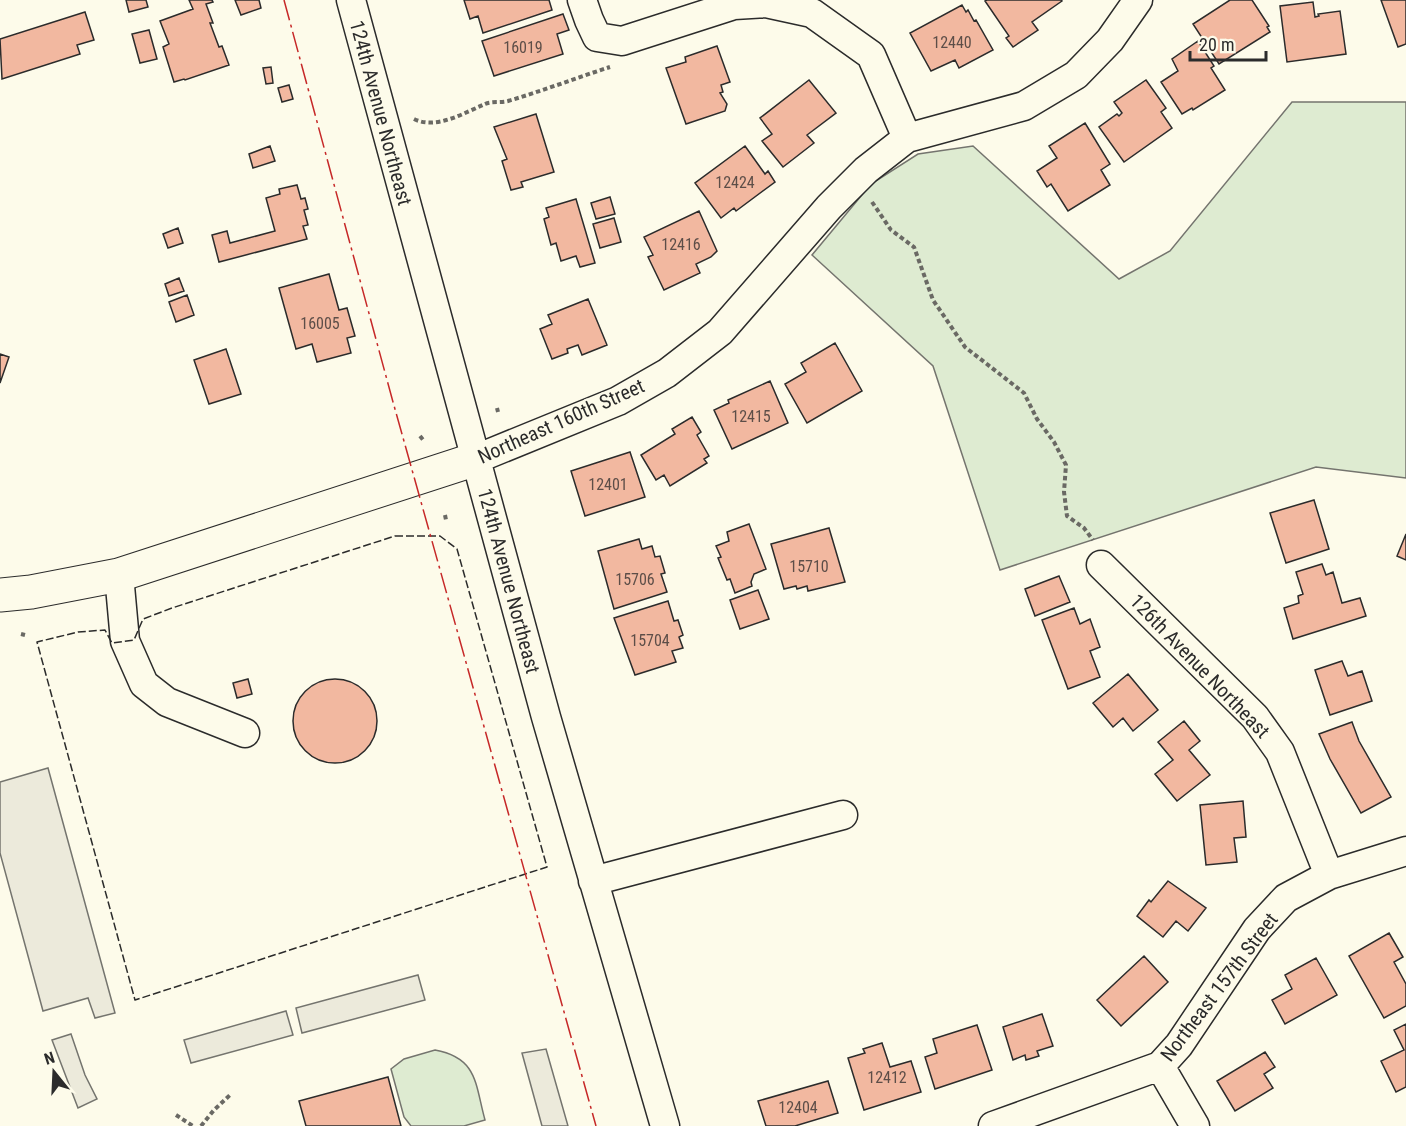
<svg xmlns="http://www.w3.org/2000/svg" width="1406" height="1126" font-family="'Roboto Condensed',sans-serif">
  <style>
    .green { fill: #deebd1; stroke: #74746e; stroke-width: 1.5 }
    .parking { fill: #eceadb; stroke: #74746e; stroke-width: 1.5 }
    .building { fill: #f2b8a0; stroke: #2b2b2b; stroke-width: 1.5 }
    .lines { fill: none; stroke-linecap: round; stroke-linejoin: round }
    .minor-casing { stroke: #2b2b2b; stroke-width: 31 }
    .major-casing { stroke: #2b2b2b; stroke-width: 35 }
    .path { stroke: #6a6964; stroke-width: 4; stroke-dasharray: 4.5 3; stroke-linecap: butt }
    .minor { stroke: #fdfbea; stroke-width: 28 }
    .major { stroke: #fdfbea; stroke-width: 33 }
    .fence { stroke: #2b2b2b; stroke-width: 1.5; stroke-dasharray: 8 3; stroke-linecap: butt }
    .power { stroke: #c62828; stroke-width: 1.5; stroke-dasharray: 21 4.5 3 4.5; stroke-linecap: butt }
    .labels { text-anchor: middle; stroke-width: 4.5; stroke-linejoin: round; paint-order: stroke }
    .number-label { font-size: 16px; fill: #5d4e48 }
    .street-label { font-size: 20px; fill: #2b2b2b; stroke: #fdfbea }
  </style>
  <rect width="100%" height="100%" fill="#fdfbea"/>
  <path class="green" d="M1292 102H1406V478L1316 467 1000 570 933 366 812 255 871 184 918 154 973 146 1119 279 1170 251Z
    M435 1050C478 1058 475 1084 485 1120L464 1126H411L404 1117 391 1069 404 1059Z"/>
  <path class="parking" d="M48 768 115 1013 95 1018 88 998 43 1011 0 853V782Z
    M418 975 425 1000 302 1033 296 1008Z
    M286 1011 293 1035 191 1063 184 1040Z
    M71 1034 85 1075 97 1099 78 1108 52 1040Z
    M546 1049 568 1126H542L522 1053Z"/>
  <path class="building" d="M126 0H146L148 7 129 12Z
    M189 0H212L213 2 206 4 213 23H210L219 47 222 46 229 65 185 80 184 79 174 82 163 47 169 44 160 21 193 9Z
    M235 0H259L261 8 241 15Z
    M464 0H549L552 10 483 33 478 16 470 19Z
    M987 0H1061L1062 1 1032 22 1038 30 1013 47 1006 38 1009 36 985 1Z
    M1230 0H1252L1269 26 1267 27 1270 32 1219 64 1193 24Z
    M1381 0H1406V44L1398 47Z
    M1313 2 1315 17 1319 16 1318 14 1340 11 1346 54 1287 62 1280 6Z
    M962 5 966 12 968 10 974 21 976 20 993 50 959 68 955 60 931 71 910 33Z
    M85 12 94 40 77 45 80 54 2 79 0 39Z
    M563 14 569 30 557 34 563 54 494 76 482 41Z
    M149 30 157 59 140 63 132 34Z
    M1198 41 1214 66 1211 68 1225 90 1193 110 1192 108 1182 114 1161 82 1178 71 1172 59Z
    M717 46 730 82 721 85 723 92 720 93 727 104 725 111 686 124 666 68 686 62 685 57Z
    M271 67 273 83 266 84 263 68Z
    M809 80 836 113 807 135 814 143 783 167 762 141 772 134 760 118Z
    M1146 80 1166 108 1161 112 1172 128 1124 162 1099 127 1117 114 1119 116 1122 113 1114 102Z
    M289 85 293 99 282 102 278 88Z
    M536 114 554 172 521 182 523 187 511 190 502 161 507 159 494 127Z
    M1085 123 1110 164 1101 170 1110 185 1068 211 1051 184 1047 187 1037 171 1057 158 1049 146Z
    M270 146 275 161 253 168 249 154Z
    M745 146 765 174 768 171 775 182 736 211 734 208 721 218 695 183Z
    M297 185 301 199 305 198 308 209 304 210 308 225 303 226 307 239 219 262 212 235 227 231 230 243 275 231 266 198 280 194 279 189Z
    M610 197 615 214 596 219 591 203Z
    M576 199 595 263 580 267 576 256 561 261 556 243 551 245 544 219 549 217 546 208Z
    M699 211 717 251 711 257 696 264 700 273 664 290 648 257 653 255 644 237Z
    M614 218 621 242 600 248 593 224Z
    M178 228 183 243 168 248 163 234Z
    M329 274 339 310 347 308 355 336 347 338 351 353 317 362 312 344 296 349 279 288Z
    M179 278 184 291 169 296 165 284Z
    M187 295 194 315 176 322 169 302Z
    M588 299 607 345 582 355 578 345 567 349 568 353 552 359 540 329 552 324 548 315Z
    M835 343 862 391 807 423 785 384 806 372 801 363Z
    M226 349 241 394 209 404 194 360Z
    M0 354 9 357 0 383Z
    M770 381 788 423 732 449 714 410 729 403 728 400Z
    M692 417 701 432 697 435 709 456 704 459 707 463 670 486 664 475 656 480 641 455 675 434 672 429Z
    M630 452 645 497 585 516 571 471Z
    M1314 500 1329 549 1286 563 1270 513Z
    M749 524 766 569 754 574 751 582 752 586 735 593 730 579 727 580 718 558 721 557 716 546 729 541 727 532Z
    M829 528 845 582 808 591 807 586 797 589 796 586 784 589 771 544Z
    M1406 534V560L1397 556Z
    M639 539 642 549 652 546 655 557 660 556 665 573 661 574 667 592 614 609 598 551Z
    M1322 564 1326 575 1333 572 1342 603 1360 598 1366 616 1293 639 1284 608 1299 603 1298 596 1303 594 1296 572Z
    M1059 576 1070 602 1035 616 1025 589Z
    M758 590 769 619 740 629 730 600Z
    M668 601 674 621 678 620 683 635 679 637 683 648 672 651 676 662 635 675 614 618Z
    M1074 608 1080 624 1090 619 1100 647 1090 651 1100 677 1068 689 1042 620Z
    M1342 661 1348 676 1362 671 1372 701 1330 715 1315 670Z
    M1128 674 1158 710 1133 731 1123 718 1113 727 1093 703Z
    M293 721a42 42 0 1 1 84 0a42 42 0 1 1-84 0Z
    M248 679 252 694 237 698 233 683Z
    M1184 721 1200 741 1189 750 1210 775 1177 801 1155 774 1173 760 1158 742Z
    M1352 722 1359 741 1391 797 1361 813 1330 759 1319 734Z
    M1243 801 1246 837 1234 838 1237 862 1206 865 1200 805Z
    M1168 881 1206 908 1188 931 1176 921 1163 937 1137 916 1149 900 1151 902Z
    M1389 933 1403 957 1394 962 1406 984V1006L1384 1018 1349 956Z
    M1144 956 1168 982 1121 1026 1097 1000Z
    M1316 958 1337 995 1285 1024 1272 1000 1292 989 1285 975Z
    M1042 1014 1053 1046 1037 1051 1039 1056 1026 1060 1025 1055 1013 1060 1003 1027Z
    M1406 1024V1087L1396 1092 1381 1061 1404 1050 1394 1030Z
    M977 1025 992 1070 935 1089 925 1057 937 1053 933 1039Z
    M882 1043 890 1067 911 1061 921 1092 864 1110 848 1058 865 1053 863 1049Z
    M1265 1052 1275 1067 1264 1074 1273 1088 1235 1111 1217 1081Z
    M388 1077 401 1126H306L299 1101Z
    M828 1081 838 1113 795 1126H766L758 1101Z"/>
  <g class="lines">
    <g class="minor-casing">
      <path id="minor" d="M351 0 546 717 665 1126
        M582 0 589 20 597 37 622 41 734 5 766 3 812 13 871 55 907 138
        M476 459 618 401 667 373 720 332 829 207 866 170 907 138 1024 106 1076 75 1110 40 1138 0
        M1101 565 1255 717 1280 752 1329 875
        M119 575 125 641 144 684 167 702 245 733
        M593 881 843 815
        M1160 1066 1195 1126
        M993 1126 1160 1066 1179 1045 1257 929 1286 898 1329 875 1406 851"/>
    </g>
    <g class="major-casing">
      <path id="major" d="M0 595 31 592 119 575 476 459"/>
    </g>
    <path class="path" d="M414 119C436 130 464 113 485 104 492 101 500 103 508 101 542 91 576 78 610 67
      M872 202 891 230 914 247 933 300 965 347 1024 393 1037 419 1054 442 1066 465 1064 492 1067 516 1084 528 1093 540
      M497 408 498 412
      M420 436 424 441
      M445 515 446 520
      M21 634 25 635
      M176 1115 193 1126
      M201 1126 214 1110 230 1095"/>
    <use href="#minor" class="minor"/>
    <use href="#major" class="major"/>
    <path class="fence" d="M395 536H440L457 549 547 867 135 1000 37 642 78 632 105 630 112 643 134 640 143 619 172 608Z"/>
    <path class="power" d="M284 0 393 402 596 1126"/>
  </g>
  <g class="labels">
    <g class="number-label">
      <text x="952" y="48">12440</text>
      <text x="523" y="53">16019</text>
      <text x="735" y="188">12424</text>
      <text x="681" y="250">12416</text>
      <text x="320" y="329">16005</text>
      <text x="751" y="422">12415</text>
      <text x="608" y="490">12401</text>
      <text x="809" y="572">15710</text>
      <text x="635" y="585">15706</text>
      <text x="650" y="646">15704</text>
      <text x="887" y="1083">12412</text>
      <text x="798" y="1113">12404</text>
    </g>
    <g class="street-label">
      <text transform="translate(381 113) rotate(75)" y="7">124th Avenue Northeast</text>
      <text transform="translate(561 421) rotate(-24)" y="7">Northeast 160th Street</text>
      <text transform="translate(509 581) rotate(75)" y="7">124th Avenue Northeast</text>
      <text transform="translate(1200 666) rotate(46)" y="7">126th Avenue Northeast</text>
      <text transform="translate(1219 987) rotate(-53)" y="7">Northeast 157th Street</text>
    </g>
  </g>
  <g transform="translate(54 1072) rotate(342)" stroke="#fdfbea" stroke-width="4.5" paint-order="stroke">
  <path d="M0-4.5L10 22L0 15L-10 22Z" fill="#2b2b2b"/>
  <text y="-9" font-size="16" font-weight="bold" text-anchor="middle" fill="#2b2b2b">N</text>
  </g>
  <path d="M1190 51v9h76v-9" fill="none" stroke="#2b2b2b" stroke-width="3"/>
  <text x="1199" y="51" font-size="18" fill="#2b2b2b" stroke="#fdfbea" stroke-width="4.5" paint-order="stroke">20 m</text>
</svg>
